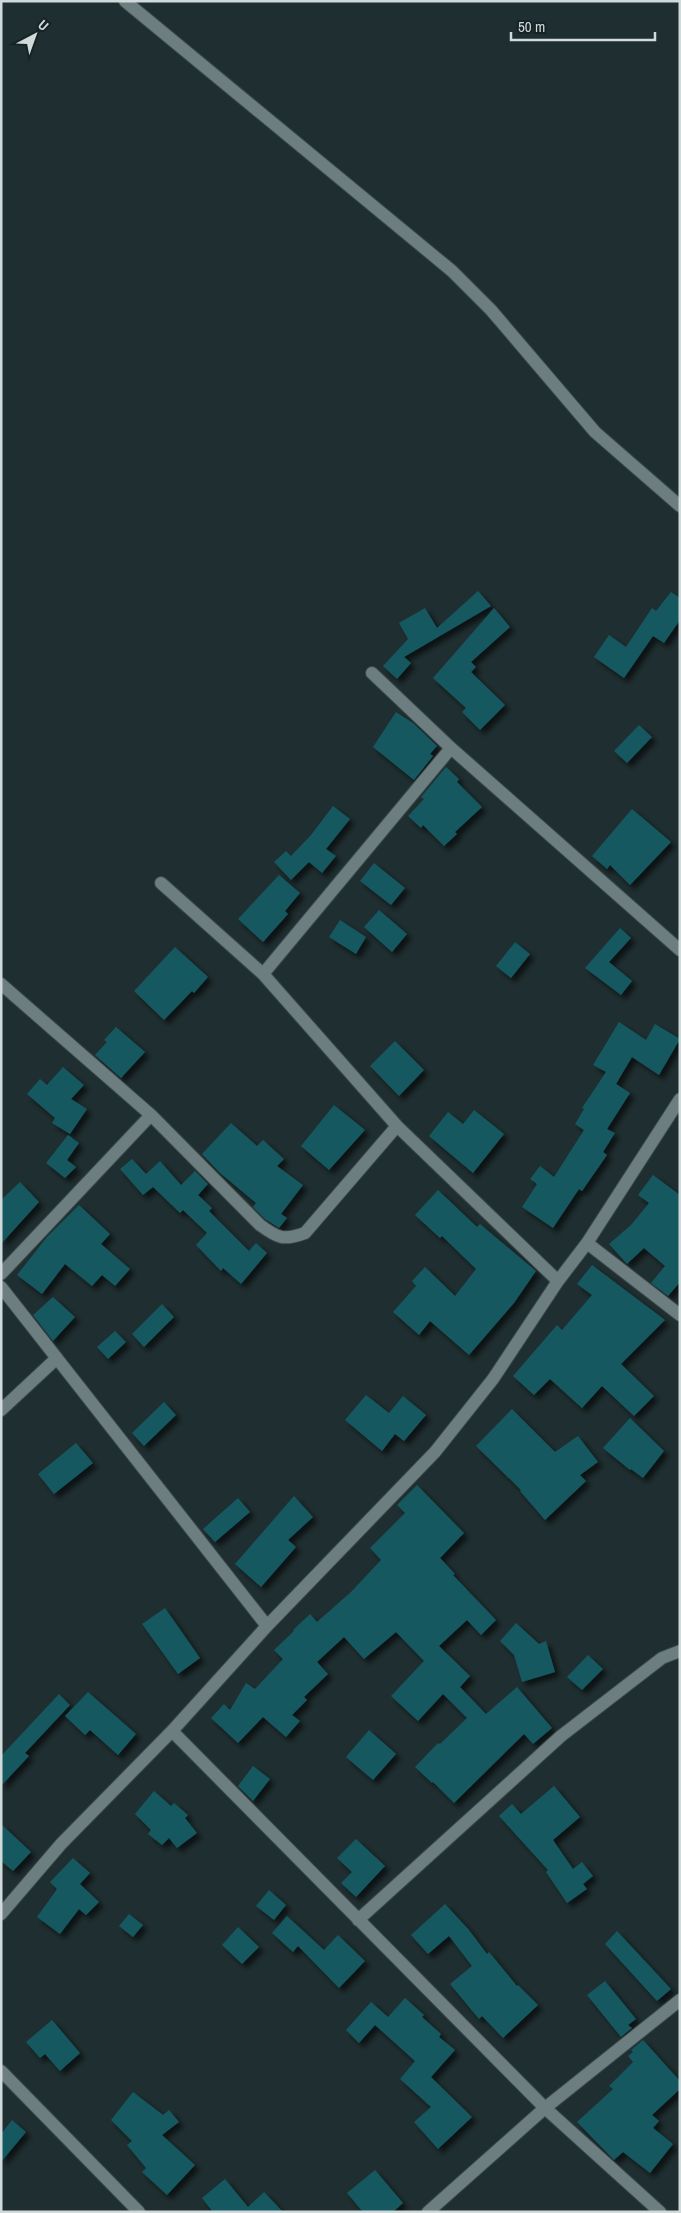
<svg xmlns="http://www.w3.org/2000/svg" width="681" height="2213" font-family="'Archivo Narrow',sans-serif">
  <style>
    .building { fill: #155961; filter: url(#shadow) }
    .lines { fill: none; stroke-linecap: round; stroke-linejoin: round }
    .street-casing { stroke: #3c494b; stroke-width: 14 }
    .street { stroke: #6d7e80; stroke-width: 12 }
  </style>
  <defs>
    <filter id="shadow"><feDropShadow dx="4.5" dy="4.5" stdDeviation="2.5" flood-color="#0009"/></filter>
  </defs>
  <rect width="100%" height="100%" fill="#1f2e30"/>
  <path class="building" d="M478 591 491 606 404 657 411 663 397 679 383 666 408 639 399 623 425 608 437 628Z
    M671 592 680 598V620L664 643 653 636 624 678 594 657 609 635 626 647 652 608 656 611Z
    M494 608 510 627 471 662 476 667 471 672 505 705 480 730 462 712 466 708 433 678Z
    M396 712 413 723 437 746 430 754 433 756 414 780 373 747Z
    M639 725 652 737 627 763 614 751Z
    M446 767 459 779 457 782 482 807 455 832 457 834 444 846 423 825 421 828 408 816 424 799 421 797Z
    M333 806 350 819 326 849 336 856 322 873 309 862 291 880 274 862 286 851 291 856 311 835Z
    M632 809 671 842 630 885 610 865 607 869 592 856Z
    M374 863 405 888 391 905 360 881Z
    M279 875 300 893 285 911 288 914 263 942 238 919Z
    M379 910 407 934 392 952 364 927Z
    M340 920 366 937 356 954 329 937Z
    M620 928 631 938 609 962 632 981 621 995 585 968Z
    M515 942 530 954 511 978 496 966Z
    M175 947 208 977 194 993 192 991 164 1020 134 991Z
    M619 1022 646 1040 655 1024 680 1039 659 1075 632 1057 616 1084 630 1093 607 1129 615 1133 603 1152 607 1155 582 1191 579 1189 553 1228 522 1207 537 1184 530 1179 540 1166 554 1177 584 1130 575 1124 584 1109 582 1108 606 1072 593 1065Z
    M116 1027 145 1052 121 1078 95 1055 107 1042 104 1040Z
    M395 1041 424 1070 399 1096 370 1066Z
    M63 1067 84 1085 71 1099 87 1109 70 1134 52 1123 55 1118 27 1094 40 1079 47 1085Z
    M334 1105 365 1130 329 1170 301 1146Z
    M474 1110 504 1134 473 1173 429 1136 448 1112 463 1124Z
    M231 1123 257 1146 263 1140 284 1159 277 1166 303 1185 281 1214 287 1218 279 1228 265 1219 253 1207 256 1203 220 1173 202 1154Z
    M68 1135 79 1143 67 1160 76 1167 65 1178 46 1163Z
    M132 1159 146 1174 160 1161 181 1185 195 1171 208 1184 198 1195 212 1208 209 1211 249 1251 256 1243 267 1253 241 1284 223 1268 221 1271 196 1245 207 1233 183 1210 180 1213 153 1187 143 1195 120 1169Z
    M653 1175 680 1195V1282L668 1296 651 1283 665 1266 644 1248 627 1264 609 1244 631 1225 649 1203 638 1195Z
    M20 1182 39 1202 1 1244V1200Z
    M438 1190 477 1227 480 1224 536 1271 514 1303 469 1355 430 1321 419 1335 393 1312 416 1286 412 1281 425 1267 455 1296 476 1269 442 1236 440 1238 415 1215Z
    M79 1205 110 1234 101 1244 130 1269 115 1286 102 1275 92 1286 65 1264 42 1294 17 1275 47 1237Z
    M592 1265 665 1320 621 1364 654 1396 634 1416 602 1386 582 1408 550 1379 534 1395 513 1376 557 1325 562 1330 592 1295 577 1284Z
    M53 1297 75 1317 53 1341 33 1315Z
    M162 1304 174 1317 144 1347 132 1334Z
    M115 1331 126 1342 108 1359 97 1347Z
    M366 1395 389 1413 403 1396 426 1415 404 1441 395 1434 382 1451 345 1420Z
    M164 1402 176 1415 144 1446 132 1433Z
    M512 1409 555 1452 578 1436 598 1462 580 1475 586 1481 545 1520 520 1491 521 1490 476 1446Z
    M630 1418 664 1451 643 1478 631 1469 630 1470 603 1448Z
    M76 1443 93 1463 54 1494 38 1474Z
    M417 1485 464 1533 440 1558 455 1574 453 1575 496 1620 481 1635 467 1620 439 1646 470 1676 460 1687 486 1714 517 1687 552 1728 533 1744 524 1734 454 1803 433 1782 432 1783 415 1767 438 1743 440 1744 467 1718 443 1694 418 1721 391 1696 424 1661 396 1632 364 1659 344 1637 317 1662 328 1674 304 1697 307 1700 292 1715 300 1721 286 1737 263 1717 238 1743 211 1718 224 1704 230 1710 246 1683 255 1689 283 1659 274 1650 294 1631 293 1630 310 1614 317 1622 351 1592 381 1560 370 1548 405 1513 397 1505Z
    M294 1496 313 1517 288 1540 296 1547 261 1587 235 1564Z
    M238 1498 250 1512 215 1542 203 1529Z
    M165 1608 200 1658 178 1674 142 1624Z
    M516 1623 539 1644 546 1641 555 1672 522 1682 514 1655 500 1641Z
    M588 1655 603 1669 582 1690 567 1677Z
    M88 1692 136 1734 118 1755 90 1730 85 1735 65 1716Z
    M59 1694 70 1705 25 1753 29 1756 1 1786V1756Z
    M369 1730 396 1754 373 1780 346 1757Z
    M253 1766 270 1779 253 1801 238 1786Z
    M554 1786 580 1817 553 1840 573 1869 582 1862 593 1876 583 1884 587 1889 567 1903 546 1872 548 1870 499 1816 512 1804 521 1814Z
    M154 1791 171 1806 174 1803 188 1815 185 1818 197 1833 177 1848 169 1838 162 1845 148 1834 151 1830 135 1814Z
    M1 1824 31 1852 13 1871 1 1861Z
    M356 1839 385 1866 356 1897 341 1883 352 1872 337 1858Z
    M73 1858 90 1873 80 1884 99 1902 86 1915 79 1909 60 1934 37 1917 57 1889 50 1882Z
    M269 1890 286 1905 274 1920 256 1906Z
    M445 1904 469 1930 487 1954 489 1952 517 1986 518 1985 538 2005 503 2038 482 2016 479 2019 450 1984 472 1966 449 1936 428 1954 411 1935Z
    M129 1914 143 1925 133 1937 119 1926Z
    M287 1916 324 1950 338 1935 365 1961 339 1988 298 1946 293 1952 272 1933Z
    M238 1927 259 1947 242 1964 222 1945Z
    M617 1931 671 1989 657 2001 605 1944Z
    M605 1981 636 2019 628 2025 632 2028 621 2037 587 1995Z
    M405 1998 424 2015 422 2017 441 2034 439 2037 455 2050 431 2077 472 2117 438 2149 414 2122 431 2107 400 2079 415 2061 375 2025 359 2043 346 2030 371 2002 388 2017Z
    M52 2020 80 2053 60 2071 45 2054 40 2058 26 2042Z
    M643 2040 680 2081V2089L652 2115 659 2121 653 2128 673 2144 650 2173 623 2152 614 2160 577 2122 613 2089 609 2086 633 2062 628 2056 633 2052 631 2050Z
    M133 2092 163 2115 169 2110 179 2122 162 2135 195 2165 167 2195 142 2172 146 2168 127 2145 132 2141 111 2120Z
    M12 2120 26 2132 1 2162V2134Z
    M375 2170 403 2203 393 2212H363L347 2193Z
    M225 2179 248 2207 264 2192 283 2212H213L202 2198Z"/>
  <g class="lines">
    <g class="street-casing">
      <path id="street" d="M125 1 452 271 491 310 595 432 680 506
        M372 673 451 748 680 950
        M161 883 263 974 397 1126 558 1281
        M263 974 451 748
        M1 984 151 1115 260 1225C278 1238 283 1241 305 1233L397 1126
        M587 1243 680 1315
        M1 1274 151 1115
        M1 1287 267 1626
        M1 1410 57 1358
        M172 1731 545 2108 428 2212
        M1 1914 61 1844 172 1731 267 1626 435 1452 493 1379 558 1281 587 1243 680 1099
        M358 1920 561 1736 662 1658 680 1651
        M1 2071 139 2212
        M660 2212 545 2108 680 2000"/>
    </g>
    <use href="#street" class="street"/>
  </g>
  <rect width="681" height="2213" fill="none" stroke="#d1dadb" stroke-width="5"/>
  <g transform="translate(35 35) rotate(41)" stroke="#162426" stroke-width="4" paint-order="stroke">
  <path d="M0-4L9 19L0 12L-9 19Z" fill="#d1dadb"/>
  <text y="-8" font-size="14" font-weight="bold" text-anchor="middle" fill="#d1dadb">U</text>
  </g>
  <path d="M511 32v8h144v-8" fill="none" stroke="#d1dadb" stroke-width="2.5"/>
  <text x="518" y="32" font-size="15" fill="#d1dadb" stroke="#162426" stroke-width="4" paint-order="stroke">50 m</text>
</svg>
